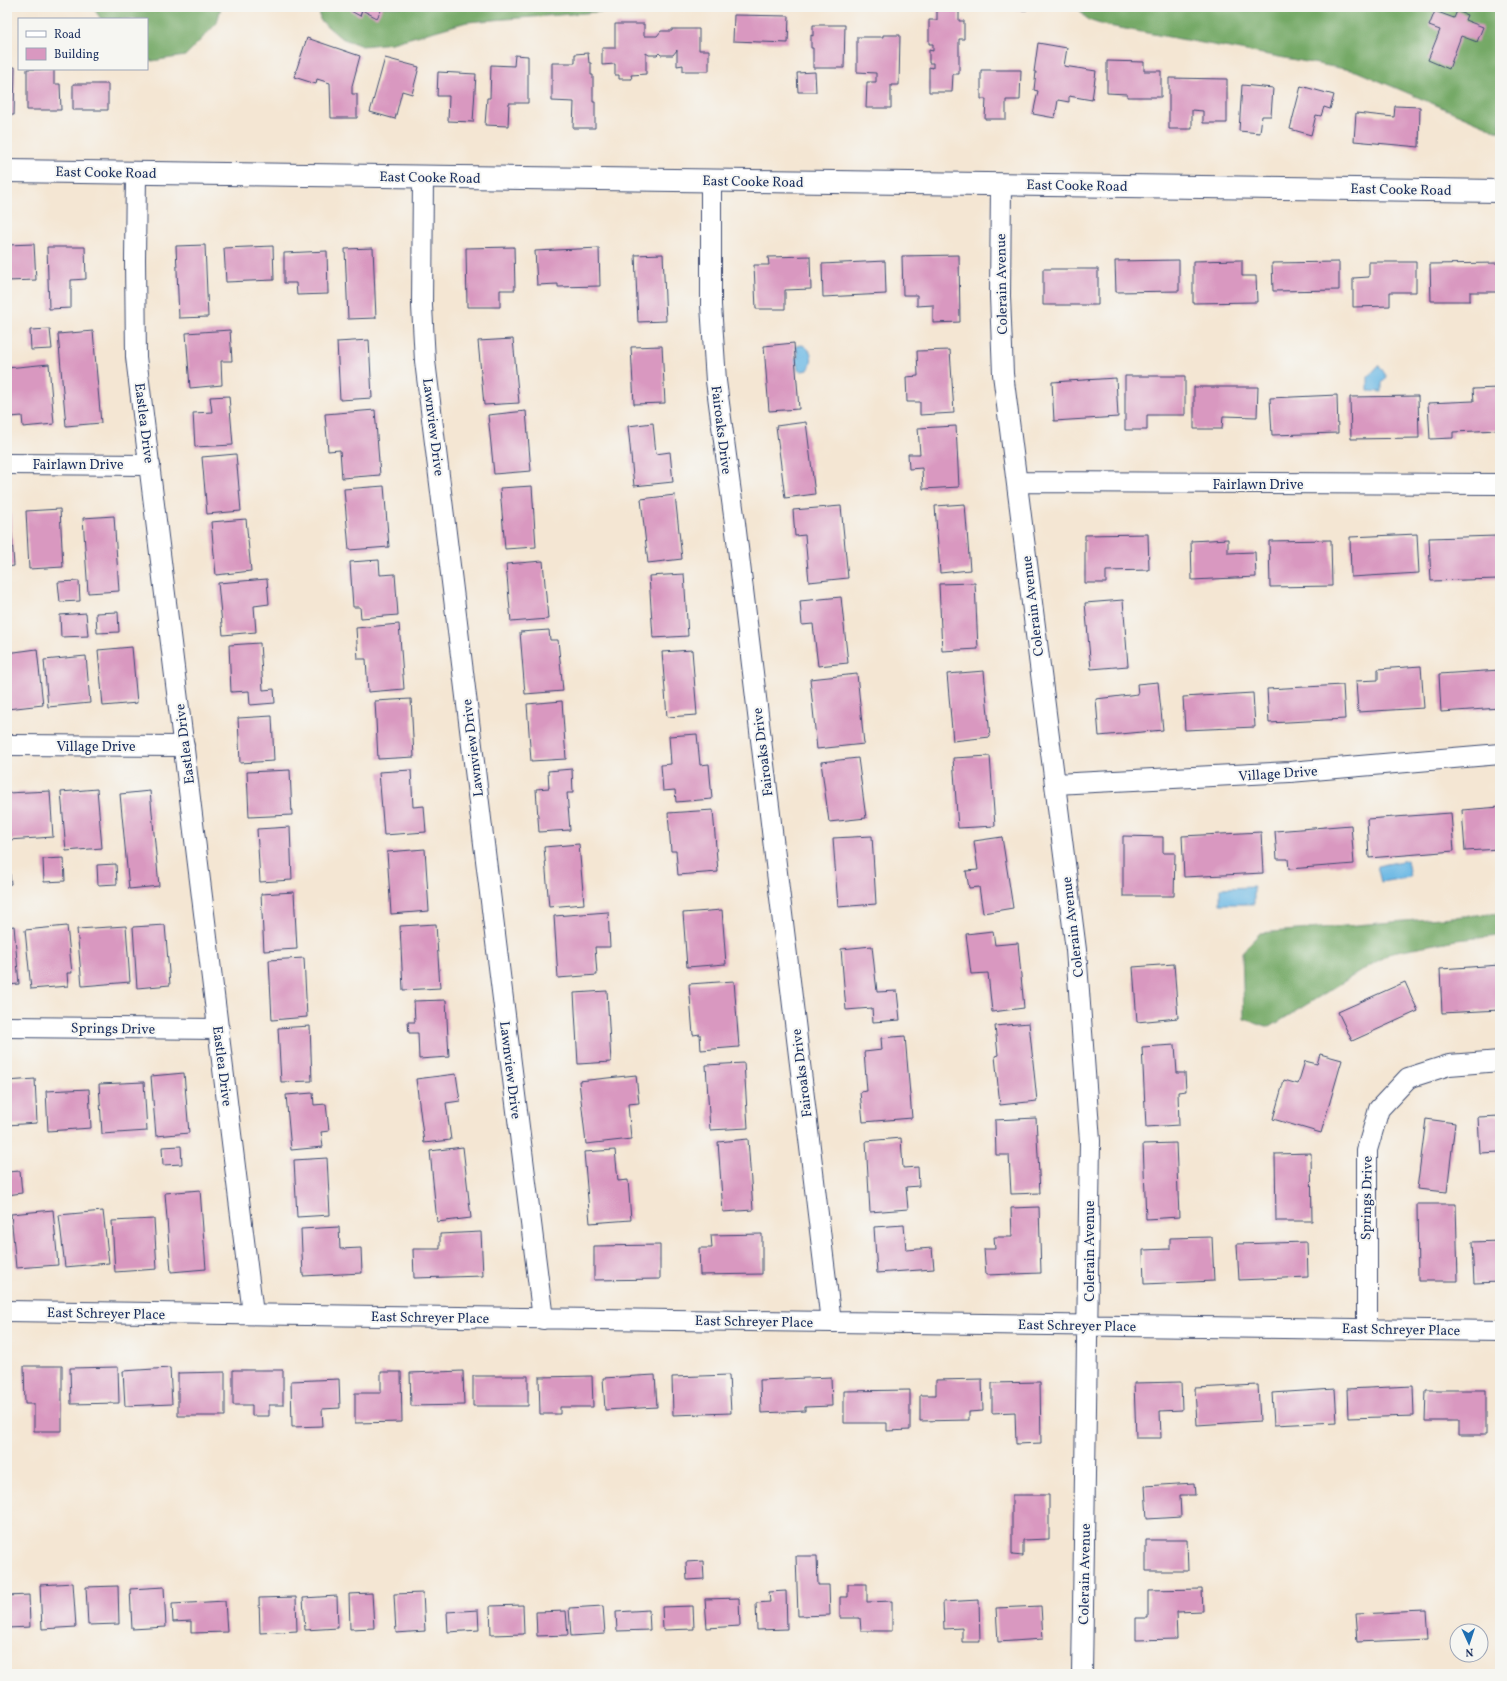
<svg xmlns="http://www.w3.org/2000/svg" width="1507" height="1681" font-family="Vollkorn,serif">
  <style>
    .forest { fill: #74a966; stroke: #486c62 }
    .water { fill: #6ab8e4; stroke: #4274a1 }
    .building { fill: #d998c0 }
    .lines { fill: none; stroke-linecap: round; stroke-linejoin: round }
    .minor-casing { stroke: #3c4a70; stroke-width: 22 }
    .secondary-casing { stroke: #3c4a70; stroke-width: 24 }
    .minor { stroke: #fff; stroke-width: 20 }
    .secondary { stroke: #fff; stroke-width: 22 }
    .labels { text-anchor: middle; stroke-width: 4; stroke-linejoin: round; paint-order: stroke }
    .street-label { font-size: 14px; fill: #1b2f5e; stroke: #f6f6f2 }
  </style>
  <rect width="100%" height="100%" fill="#f6f6f2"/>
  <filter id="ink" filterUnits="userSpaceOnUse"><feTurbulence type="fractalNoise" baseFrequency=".025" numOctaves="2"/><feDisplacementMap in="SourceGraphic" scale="8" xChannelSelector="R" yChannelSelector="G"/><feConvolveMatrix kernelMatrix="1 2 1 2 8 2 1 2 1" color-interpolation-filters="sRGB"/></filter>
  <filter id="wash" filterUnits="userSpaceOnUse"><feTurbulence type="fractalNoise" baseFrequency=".012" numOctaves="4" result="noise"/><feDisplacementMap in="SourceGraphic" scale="16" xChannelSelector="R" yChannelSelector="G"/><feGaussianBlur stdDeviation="0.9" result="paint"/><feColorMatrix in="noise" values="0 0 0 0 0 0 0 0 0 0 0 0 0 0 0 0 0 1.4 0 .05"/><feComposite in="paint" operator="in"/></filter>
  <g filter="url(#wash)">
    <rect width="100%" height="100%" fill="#f4e6d3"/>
    <path class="forest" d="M90 7H221L217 23 185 56 152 61 147 59V19H101L94 9Z
      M319 7H618L611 11 467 22 392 43 362 46 341 38 320 20Z
      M1077 7H1500V132L1356 71 1103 25 1088 20Z
      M1500 913V936L1456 940 1392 952 1270 1027 1244 1019 1242 952 1260 933Z"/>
    <path class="water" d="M802 345C813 349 814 361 808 370L802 371 798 370 797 363H793L792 358H798L796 346Z
      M1379 365 1387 377 1382 383V392L1368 391V377Z
      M1407 860 1410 877 1381 882 1377 866Z
      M1254 887V904H1220V888Z"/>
    <g id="blocks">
      <path class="building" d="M353 7H383L377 18 362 10 360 16 351 11Z
        M1007 7H1027V10H1007Z
        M959 8V21H964V39H959V74H953L952 92H929V67L933 68V63H929V50L933 51V44H929V20H937V9Z
        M1435 11 1454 18 1457 11 1467 15 1465 20 1483 27 1477 42 1461 36 1449 69 1428 60 1440 30 1429 26Z
        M734 15 789 16 788 43 733 41Z
        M615 24H644V36H657L661 31H672V29H699V50H709V71H683V65L677 66V50L673 55H661L659 53 657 55H649L646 53V74L631 75 632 79H619V75H615V64L602 65V48H615Z
        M813 25H845L844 68H813V48H811V35L813 36Z
        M883 35H900L899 85H891V108H866L867 82H876V73L857 72V37H883Z
        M307 38 360 56 352 86V94H357V118H331L330 83 317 79 316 84 294 77Z
        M1038 43 1067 48 1064 66 1096 71 1092 100 1069 96V102L1058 100 1055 118 1033 114 1038 91 1034 90 1036 72H1034Z
        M588 53 589 63H591V75H593V102H595V128H573L574 102 552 101V63H575V54Z
        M515 55 528 56V103H509L508 126 485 125 487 98H490L491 65 514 66Z
        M385 58 419 67 412 94 402 91 395 119 370 112Z
        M1107 61 1144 62V71H1161V97H1127V94L1107 93Z
        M7 67H15L14 115H7Z
        M27 69H54V84H60L61 110H27Z
        M981 70H1021L1020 100H1006V119H985L986 99H981Z
        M438 72 476 74 473 122 448 121 449 96H437Z
        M815 72 816 92H798L797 73Z
        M1169 78 1227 79V123H1203V111L1192 110V129H1169Z
        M73 84H108V110H73Z
        M1242 85 1273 88 1271 116H1262L1260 133 1239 131Z
        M1301 86 1334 95 1330 109 1324 107 1321 116 1316 115 1311 135 1290 129Z
        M1395 106 1420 107 1419 147 1354 141 1356 113 1394 117Z
        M34 244 36 280 7 281V245Z
        M205 245 208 317 179 318 176 246Z
        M273 246 274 280 226 282 224 248Z
        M47 247H85L86 279 71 280V308L49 309Z
        M514 247 515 290H500V307H467L466 248Z
        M373 248 376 318 348 319 345 249Z
        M599 248 600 286 558 287V284L537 285 535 251Z
        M327 251 328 294 297 295 296 283H284V253Z
        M663 254 666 321 638 322 635 255Z
        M959 255 960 322 933 323V305L917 306V295H903L902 256Z
        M810 256 811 289 785 290V309H756L754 265H769L768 257Z
        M1179 260V291L1116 292 1115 261Z
        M1242 260V276H1256L1257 302 1193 303V261Z
        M885 261 886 294 823 297 822 264Z
        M1339 262V290L1273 291 1272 263Z
        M1369 262H1416V292H1390V306L1353 307V278L1369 277Z
        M1499 263V292H1470V301H1431L1430 264Z
        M1043 269H1098V305H1043Z
        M50 329 52 349 31 350 30 330Z
        M230 330 232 361H221L222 385 190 388 186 333Z
        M93 331 101 423 66 426 58 334Z
        M513 339 519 403 484 405 478 341Z
        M369 340 372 398 340 400 337 342Z
        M794 343 799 409 769 411 764 346Z
        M662 346 665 403 634 404 631 347Z
        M950 350 954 413 920 415V402H907L906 377 918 376 917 351Z
        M49 364 54 424 23 427 22 416 11 417 7 368Z
        M1125 376H1185V415H1147V430H1125Z
        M1116 378 1118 417 1054 421 1052 382Z
        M1194 387H1258L1257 417 1223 416 1222 429H1194Z
        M1498 388 1499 430 1453 432V438L1430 439 1428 403 1474 401 1473 389Z
        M1337 395 1338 433 1272 435 1270 398Z
        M229 396 233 445 195 447 193 413 212 412 210 397Z
        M1418 396 1419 438 1351 439 1350 397Z
        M375 410 380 475 342 478 340 450 328 451 325 414Z
        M526 411 531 471 494 474 488 415Z
        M806 422 815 494 785 498 776 426Z
        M653 423 656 454 670 452 673 482 634 486 628 426Z
        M956 426 959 487 923 489 922 468 909 469 908 454H920L918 428Z
        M236 454 241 511 207 514 202 457Z
        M384 486 389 547 349 550 344 489Z
        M532 486 536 547 505 549 500 488Z
        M675 495 682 559 648 563 641 499Z
        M965 504 970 570 940 573 935 506Z
        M841 506 848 578 809 582 805 535 795 536 793 510Z
        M7 509H10L14 566 7 567Z
        M60 509 63 567 29 569 26 511Z
        M114 516 119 591 88 593 83 518Z
        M246 519 251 571 216 575 211 522Z
        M1148 534 1149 570 1106 571V583H1085V535Z
        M1417 534 1419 573 1351 577 1350 537Z
        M1497 536 1498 579 1431 581 1429 538Z
        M1228 539V553L1255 552 1256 577 1192 580 1191 541Z
        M1331 540 1332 586 1270 587 1269 541Z
        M379 560 380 575 395 574 398 615 361 618 360 607H353L350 562Z
        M543 561 548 619 511 622 506 564Z
        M684 574 688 636 653 638 649 576Z
        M267 579 269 604 254 606 256 632 223 635 218 583Z
        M79 581 80 601 60 602 58 582Z
        M975 583 978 649 942 651 939 584Z
        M841 597 848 663 818 666 813 624 802 625 800 601Z
        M1123 600 1128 666 1091 669 1085 603Z
        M118 612 119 632 97 633 96 613Z
        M86 613 88 636 61 637 60 615Z
        M399 624 404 689 368 692 366 659H358L356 628Z
        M549 630 550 640H558L563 691 525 694 520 632Z
        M260 643 263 690 274 689 275 703 250 705 249 691 231 692 229 645Z
        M132 647 137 703 103 706 98 650Z
        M37 649 43 705 7 709V653Z
        M692 650 697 715 667 717 662 652Z
        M86 656 90 703 48 707 44 660Z
        M1421 666 1424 708 1358 712 1356 681 1378 680V669Z
        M1500 670V708L1441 712 1439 674Z
        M984 671 990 737 953 741 947 674Z
        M857 674 864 744 817 749 810 679Z
        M1158 682 1163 730 1099 736 1096 699 1138 694 1137 684Z
        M1343 685 1345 719 1269 723 1267 689Z
        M1253 693 1255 727 1185 730 1183 697Z
        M411 699 414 757 378 759 375 701Z
        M562 701 566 759 531 761 527 704Z
        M272 716 274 761 240 763 238 718Z
        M697 734 700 765 709 764 712 799 676 802 675 790 663 791 661 765 671 764 669 736Z
        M990 756 995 826 958 828 953 758Z
        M858 758 866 818 829 822 821 762Z
        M572 769 573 793H567L570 830 539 832 536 789 549 788 548 771Z
        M290 770 292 815 249 817 247 772Z
        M411 770 413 807 424 806 426 832 384 835 379 772Z
        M97 789 102 848 66 851 61 792Z
        M50 791 53 837 8 840 7 793Z
        M150 791 159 886 129 889 120 794Z
        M1500 807V849L1465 851 1462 810Z
        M713 810 718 872 678 875 676 851H671L668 813Z
        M1451 813 1454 851 1369 858 1367 819Z
        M1351 825 1354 864 1289 869 1288 859H1277L1275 831Z
        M290 827 292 880 260 882 257 829Z
        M1261 832 1263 873 1184 877 1182 836Z
        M872 836 876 904 838 907 833 838Z
        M1123 836 1163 837V853H1175L1174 896H1123Z
        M1002 837 1013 908 983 913 979 887 969 888 966 871 978 870 974 841Z
        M579 844 584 904 549 907 544 847Z
        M425 849 429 911 391 914 387 852Z
        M64 858 65 881 44 882 43 859Z
        M7 864H9L11 884 7 885Z
        M116 864 117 884 98 885 97 865Z
        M294 892 297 949 264 951 261 894Z
        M722 910 726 964 687 967 683 913Z
        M608 912 610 947H595L597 975 558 978 554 916Z
        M436 924 440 988 403 990 400 926Z
        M165 925 170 985 137 988 133 927Z
        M14 926 19 984 7 985V927Z
        M67 926 72 973H67L68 986 31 989 25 930Z
        M126 926 130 982 82 986 77 929Z
        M993 931 995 945 1018 943 1024 1008 992 1012 988 973 971 974 966 934Z
        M872 946 877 992 897 991 900 1020 873 1022 872 1008 846 1010 841 949Z
        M304 958 307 1017 272 1020 269 960Z
        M1174 964 1178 1018 1137 1022 1133 967Z
        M1500 965V1010L1442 1013 1440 969Z
        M734 981 739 1047 701 1050 700 1034 693 1035 689 984Z
        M1405 982 1418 1011 1352 1041 1338 1012Z
        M607 991 611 1062 578 1064 574 993Z
        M446 1000 449 1057 419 1059 418 1033H409L408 1022H415L414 1001Z
        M1029 1023 1037 1101 1000 1105 995 1056 998 1055 995 1026Z
        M310 1026 312 1081 281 1082 278 1028Z
        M905 1036 912 1118 863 1122 860 1092 867 1091 864 1052 882 1050 881 1038Z
        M1175 1045 1177 1073H1185L1186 1091 1178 1092 1179 1125 1146 1127 1142 1047Z
        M1320 1054 1342 1060 1321 1133 1273 1119 1284 1080 1298 1084 1305 1061 1317 1064Z
        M744 1063 748 1128 710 1130 706 1065Z
        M184 1073 189 1133 156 1136 151 1076Z
        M456 1074 460 1101 446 1103 451 1140 424 1143 416 1079Z
        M636 1075 639 1103 628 1104 631 1139 586 1144 579 1081Z
        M35 1079 37 1123 7 1125V1081Z
        M144 1082 147 1131 102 1134 99 1084Z
        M89 1089 91 1128 48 1131 46 1091Z
        M313 1093 314 1105 326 1104 329 1131 321 1132 323 1147 291 1150 286 1095Z
        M1500 1116V1152L1480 1153 1478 1117Z
        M1036 1118 1040 1193 1011 1194 1009 1155H996L995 1120Z
        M1426 1119 1455 1123 1447 1192 1417 1189Z
        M901 1138 903 1168 918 1167 919 1186 906 1187 908 1209 870 1212 866 1141Z
        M748 1139 753 1210 723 1212 718 1142Z
        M1176 1143 1179 1217 1146 1219 1143 1144Z
        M181 1146 182 1164 163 1165 162 1147Z
        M463 1147 471 1218 437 1222 430 1151Z
        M615 1150 618 1181 628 1180 631 1220 590 1223 584 1152Z
        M1311 1153 1312 1221H1276L1275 1154Z
        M327 1158 330 1215 297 1217 294 1160Z
        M20 1171 22 1193 7 1195V1172Z
        M200 1190 206 1269 171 1272 165 1193Z
        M1417 1204H1456L1458 1281H1418Z
        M1039 1207 1041 1273 986 1275 984 1249H995L994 1237H1012L1011 1208Z
        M53 1210 58 1265 16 1268 11 1214Z
        M103 1211 109 1263 65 1267 59 1215Z
        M154 1219 157 1269 115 1272 112 1221Z
        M904 1225 906 1250 932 1248 934 1269 877 1273 874 1227Z
        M339 1227 340 1249 361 1248 362 1273 303 1276 301 1229Z
        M481 1232 483 1276 414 1278 413 1249H440V1234Z
        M762 1234V1274L700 1275 699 1248H712L711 1235Z
        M1212 1237 1214 1281 1144 1284 1143 1250 1170 1249V1238Z
        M1500 1241V1282L1474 1283 1472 1242Z
        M1307 1242 1308 1277 1239 1280 1237 1244Z
        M660 1245V1279L594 1280V1246Z
        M24 1366H62V1431H34V1404H25Z
        M118 1367 119 1403 71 1404 70 1368Z
        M170 1368 172 1404 125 1406 123 1371Z
        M233 1370H283V1405H269V1416H252V1405H233Z
        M463 1371 464 1405 411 1406 410 1373Z
        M225 1372V1416H178V1373Z
        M381 1372H401L402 1422 355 1423V1393H381Z
        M655 1375 657 1407 605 1410 603 1378Z
        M729 1375 731 1413 673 1415 672 1377Z
        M473 1376H528V1406H473Z
        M592 1376 593 1407H560V1414H540L539 1377Z
        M831 1377 832 1406 805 1407V1411L761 1413 760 1380Z
        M339 1379 340 1408 322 1409 323 1426 292 1427 291 1381Z
        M982 1379 983 1411 969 1412V1420L920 1421V1395H936V1380Z
        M1040 1382 1041 1443 1016 1444 1015 1412 992 1413V1383Z
        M1181 1382 1182 1410 1160 1411 1161 1438H1136L1134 1383Z
        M1258 1385 1260 1421 1197 1425 1195 1388Z
        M1413 1386 1414 1416 1348 1418 1347 1389Z
        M1335 1389 1337 1422 1274 1425 1272 1393Z
        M910 1390V1430L887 1431V1423H844V1391Z
        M1426 1390H1486V1435H1459V1421H1425Z
        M1194 1483 1195 1495H1180L1181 1517 1147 1519 1145 1486Z
        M1012 1495H1049V1539L1023 1540V1556L1012 1555Z
        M1146 1540H1187L1188 1571H1146Z
        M796 1556H817L818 1585H829L830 1615 798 1616Z
        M703 1561 704 1579 687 1580 686 1562Z
        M73 1583 76 1627 42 1629 40 1585Z
        M848 1584H867V1602L892 1601V1631H861L860 1618H840V1597H848Z
        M118 1586 119 1624 88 1625 86 1587Z
        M164 1587 166 1627 132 1629 130 1589Z
        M1202 1589 1203 1611 1176 1612 1177 1639 1136 1640V1618H1148V1590Z
        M786 1591 787 1629 757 1630 756 1603 770 1602 769 1592Z
        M372 1593 374 1628 350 1629 349 1594Z
        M423 1593 425 1631 396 1633 394 1594Z
        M29 1595 30 1627 7 1628V1596Z
        M337 1596 338 1628 305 1630 303 1598Z
        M296 1597 297 1631 260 1633 259 1598Z
        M739 1598 740 1626 707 1628 705 1599Z
        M979 1600 980 1642H962V1628L944 1629 943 1602Z
        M225 1601 227 1632 191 1633V1621L173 1622 172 1604Z
        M523 1605 524 1634 491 1635 490 1606Z
        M603 1606 605 1634 571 1636 569 1608Z
        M693 1606 694 1629 663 1630 662 1607Z
        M1041 1606 1043 1639 998 1642 996 1608Z
        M478 1610 479 1630 448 1632 447 1612Z
        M649 1610 650 1630 617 1631 616 1612Z
        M566 1611 568 1635 537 1636 536 1612Z
        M1426 1611 1428 1639 1357 1642 1355 1614Z"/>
    </g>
  </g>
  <g filter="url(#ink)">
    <use href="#blocks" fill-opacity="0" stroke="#3c4a70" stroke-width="1"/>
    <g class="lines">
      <g class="minor-casing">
        <path id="minor" d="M136 173 135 260 136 357 253 1314
          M423 177 422 306 425 361 501 983 543 1319
          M711 180V305L716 381 735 523 831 1322
          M1001 184 1000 296 1003 374 1076 950 1090 1141 1082 1674
          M7 464 150 465
          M1017 482 1500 484
          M7 745 184 746
          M1055 784 1290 772 1500 754
          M7 1027 219 1029
          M7 1311 1500 1331
          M1367 1329V1150L1379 1109 1408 1078 1449 1065 1500 1061"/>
      </g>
      <g class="secondary-casing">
        <path id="secondary" d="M7 171 1500 191"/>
      </g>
      <use href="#minor" class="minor"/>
      <use href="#secondary" class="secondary"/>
    </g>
  </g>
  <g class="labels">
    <g class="street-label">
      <text transform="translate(106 172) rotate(1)" y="5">East Cooke Road</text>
      <text transform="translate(430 177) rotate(1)" y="5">East Cooke Road</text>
      <text transform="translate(753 181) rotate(1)" y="5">East Cooke Road</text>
      <text transform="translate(1077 185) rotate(1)" y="5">East Cooke Road</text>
      <text transform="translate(1401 189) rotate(1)" y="5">East Cooke Road</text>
      <text transform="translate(1001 284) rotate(-91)" y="5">Colerain Avenue</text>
      <text transform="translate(145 423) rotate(83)" y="5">Eastlea Drive</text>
      <text transform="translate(434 427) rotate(83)" y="5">Lawnview Drive</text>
      <text transform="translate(722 430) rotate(83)" y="5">Fairoaks Drive</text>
      <text x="78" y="469">Fairlawn Drive</text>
      <text x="1258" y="489">Fairlawn Drive</text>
      <text transform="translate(1032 606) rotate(-97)" y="5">Colerain Avenue</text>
      <text transform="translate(184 744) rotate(-97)" y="5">Eastlea Drive</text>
      <text x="96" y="751">Village Drive</text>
      <text transform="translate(472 748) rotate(-97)" y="5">Lawnview Drive</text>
      <text transform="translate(762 752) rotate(-97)" y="5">Fairoaks Drive</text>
      <text transform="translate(1278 773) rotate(-4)" y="5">Village Drive</text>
      <text transform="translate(1072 927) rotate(-97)" y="5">Colerain Avenue</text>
      <text transform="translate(113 1028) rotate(1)" y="5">Springs Drive</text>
      <text transform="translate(223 1066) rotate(83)" y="5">Eastlea Drive</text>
      <text transform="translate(511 1070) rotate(83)" y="5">Lawnview Drive</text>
      <text transform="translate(801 1073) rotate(-97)" y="5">Fairoaks Drive</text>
      <text transform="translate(1366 1198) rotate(-89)" y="5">Springs Drive</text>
      <text transform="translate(1089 1251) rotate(-90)" y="5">Colerain Avenue</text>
      <text transform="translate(106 1313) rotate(1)" y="5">East Schreyer Place</text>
      <text transform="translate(430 1317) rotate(1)" y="5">East Schreyer Place</text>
      <text transform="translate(754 1321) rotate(1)" y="5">East Schreyer Place</text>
      <text transform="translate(1077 1325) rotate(1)" y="5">East Schreyer Place</text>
      <text transform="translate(1401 1329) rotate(1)" y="5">East Schreyer Place</text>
      <text transform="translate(1084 1574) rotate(-89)" y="5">Colerain Avenue</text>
    </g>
  </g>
  <rect width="1507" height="1681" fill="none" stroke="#f6f6f2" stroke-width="24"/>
  <rect x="18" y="18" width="130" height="52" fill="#f6f6f2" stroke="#9ea6b7"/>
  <rect x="26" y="31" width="20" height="6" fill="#ffffff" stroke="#9ea6b7"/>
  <text x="54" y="38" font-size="12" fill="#1b2f5e">Road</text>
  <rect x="26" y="48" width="20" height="12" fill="#d998c0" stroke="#9ea6b7"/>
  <text x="54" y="58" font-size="12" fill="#1b2f5e">Building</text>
  <g transform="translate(1469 1643) rotate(177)"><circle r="19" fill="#f6f6f2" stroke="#9ea6b7"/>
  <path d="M0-3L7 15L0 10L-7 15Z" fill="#1f6fb2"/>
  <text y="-6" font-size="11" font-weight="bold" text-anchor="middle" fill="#1b2f5e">N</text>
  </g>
</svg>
